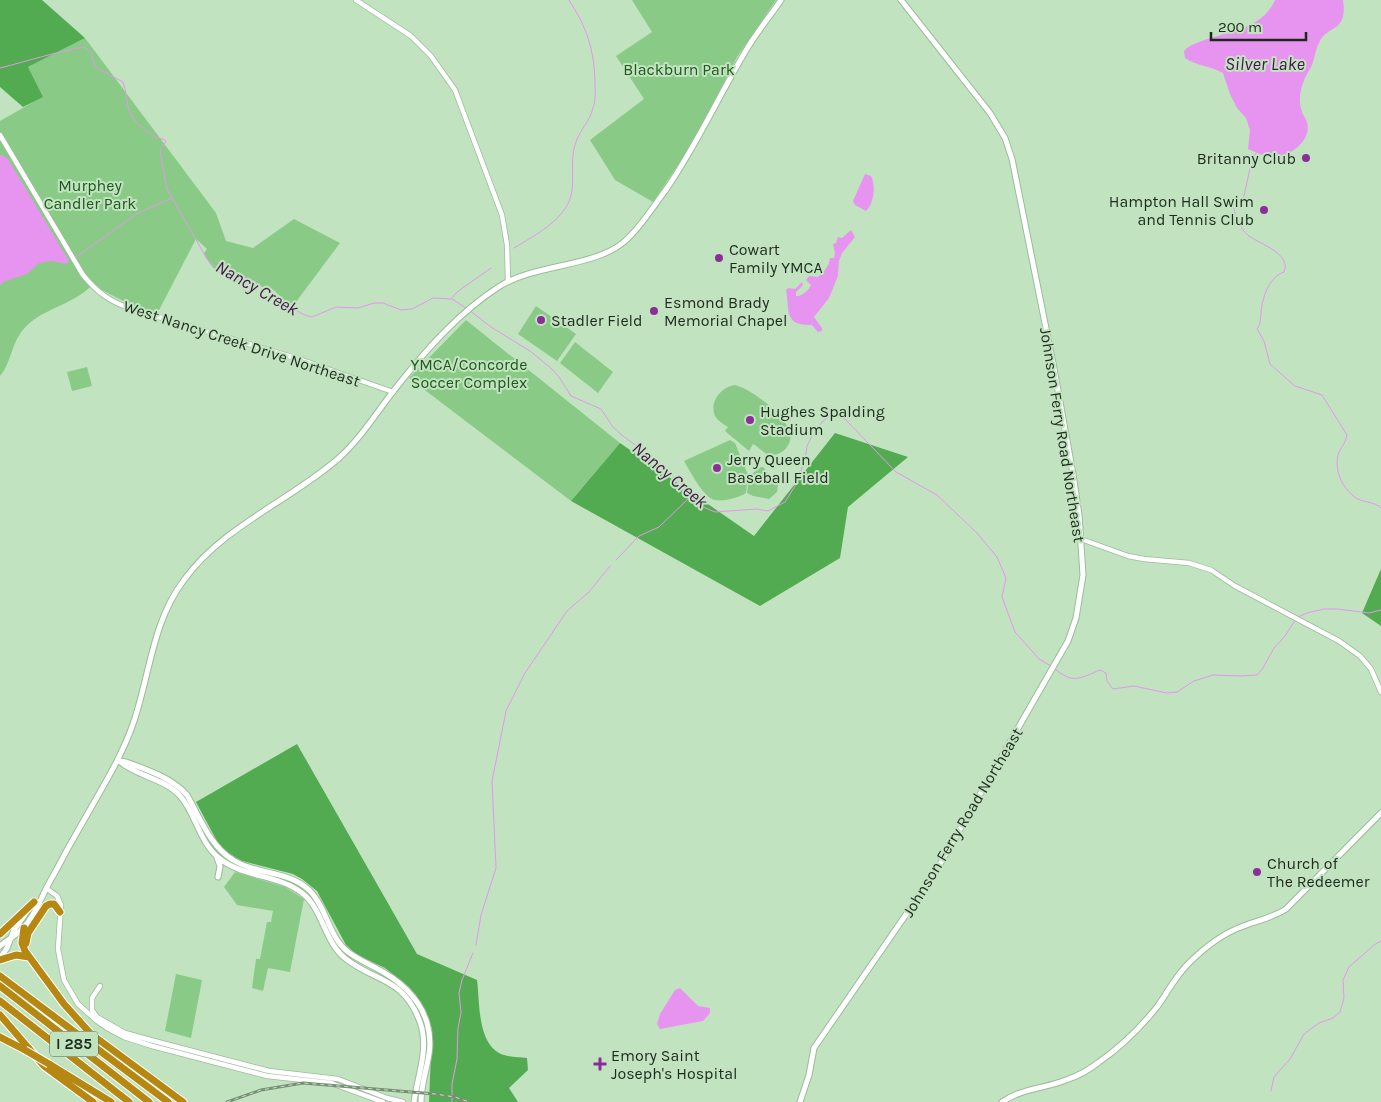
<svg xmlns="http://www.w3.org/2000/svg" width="1381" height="1102" font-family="Karla,sans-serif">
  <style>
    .green { fill: #89cb86 }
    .forest { fill: #52ab50 }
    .water { fill: #e794f0 }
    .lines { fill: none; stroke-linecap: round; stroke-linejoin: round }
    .stream { stroke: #e794f0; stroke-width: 1 }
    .tertiary-casing { stroke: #9cbb9a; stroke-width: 6 }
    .secondary-casing { stroke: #9cbb9a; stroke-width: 7 }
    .motorway-casing { stroke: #fff; stroke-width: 9 }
    .tertiary { stroke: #fff; stroke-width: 4.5 }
    .secondary { stroke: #fff; stroke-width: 5 }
    .motorway { stroke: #b68711; stroke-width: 7 }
    .rail-casing { stroke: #788f76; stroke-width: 3 }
    .rail { stroke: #c2e3c0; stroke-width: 1; stroke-dasharray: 4; stroke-linecap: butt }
    .motorway-bridge-casing { stroke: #fff; stroke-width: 9; stroke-linecap: butt }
    .motorway-bridge { stroke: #b68711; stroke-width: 7 }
    .poi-dot { fill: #8c2e97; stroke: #c2e3c0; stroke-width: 2 }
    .labels { text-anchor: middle; stroke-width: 4; stroke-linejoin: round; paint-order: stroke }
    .shield { fill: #c2e3c0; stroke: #4f624e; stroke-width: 1 }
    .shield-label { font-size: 15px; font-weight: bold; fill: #1e2a1d }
    .park-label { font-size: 16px; fill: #1e591d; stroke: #c2e3c0 }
    .poi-label { font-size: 16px; fill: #1e2a1d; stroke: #c2e3c0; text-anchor: start }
    .street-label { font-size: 16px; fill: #1e2a1d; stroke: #c2e3c0 }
    .water-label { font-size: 18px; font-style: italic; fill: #46134c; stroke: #c2e3c0 }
  </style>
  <rect width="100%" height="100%" fill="#c2e3c0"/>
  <path class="green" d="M632 0H776L737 57 692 144 653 202 615 180 590 140 644 99 616 56 652 32Z
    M85 38 216 213 226 241 253 248 294 219 340 243 293 306C282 301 281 295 272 289 267 286 256 287 249 286 231 284 211 271 204 253L207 249 196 239 157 314 139 309 92 285C73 306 40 308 22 331 11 345 11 363 0 376V121L42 97 28 67Z
    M536 306 576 334 557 361 518 334Z
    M466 320 620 443 571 501 409 378Z
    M575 342 613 372 598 393 560 363Z
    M87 367 92 386 72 391 67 372Z
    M735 385C751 389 786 415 790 433 793 444 782 457 769 455 764 453 758 447 753 444L749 451 725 431 728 427C723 424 718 421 715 416 709 402 721 387 735 385Z
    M730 440 735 443 748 475 746 493C738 498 721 503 712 499 701 493 690 471 684 461Z
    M761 467H763L778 484 777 492 769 499 753 496 747 493 749 476Z
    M235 872 285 887 304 899 290 972 268 968 263 991 252 988 256 959H260L267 922H271L273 911 237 905 224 887Z
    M176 974 202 980 191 1038 165 1031Z"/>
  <path class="forest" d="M0 0H42L85 38 28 67 43 97 23 107 0 87Z
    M835 433 908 457 848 507 840 558 760 606 571 501 620 443 754 536Z
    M1381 569V626L1362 613Z
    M297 744 417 954 477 980C480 1002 477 1043 501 1054 508 1057 519 1057 527 1058L528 1070 509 1088 518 1102H429L432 1029 425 1009 409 987 385 968 357 955 346 945 317 891 302 879 293 874 242 861 228 853 219 845 196 802Z"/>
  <path class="water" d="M1275 0H1343C1348 34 1327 24 1319 43 1315 50 1315 58 1312 65 1310 69 1307 74 1305 78 1300 90 1298 100 1302 112 1303 115 1306 119 1307 122 1312 142 1290 153 1276 161L1248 149 1250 130 1246 118 1237 108 1230 94 1223 73C1211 66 1197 66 1185 58L1184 51 1187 48C1215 31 1260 35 1275 0Z
    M0 155H2L8 159 69 261 66 264 52 261 39 263 27 274 3 282 0 286Z
    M865 174 871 176C876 185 874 204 866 211L855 205 853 201Z
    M851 230 855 237 842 253 839 261 838 276 829 298 814 317 822 328V331L818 332 812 325C783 326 790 310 786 290L788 288 795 289 802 282 803 285 796 292V296C801 297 809 290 811 285L806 280 809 276 818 277C824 272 829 266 830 258H834L835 253 833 244 836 243 838 237 842 238Z
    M680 988 698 1006 710 1008V1013L703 1021 660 1029 657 1024 660 1014 675 990Z"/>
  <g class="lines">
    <path class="stream" d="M0 68C28 61 55 52 84 47L91 52 95 67 123 82C127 92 126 103 130 113 132 120 149 134 156 137 160 139 163 138 166 141L160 152 167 189 207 259C221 275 239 271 255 282 268 290 299 316 312 317L336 307 358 308 374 303H383L401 310 412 309 433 298 452 299 466 308
      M1256 153 1250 168 1244 196 1234 206C1234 216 1241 230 1249 236 1260 244 1292 254 1284 272 1269 277 1262 298 1261 313 1260 319 1261 324 1257 329L1264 341 1270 364 1295 386 1322 395 1347 435C1346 442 1342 446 1339 452 1333 469 1342 488 1356 498 1364 503 1374 501 1381 508
      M514 248C535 235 568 219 572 191 574 175 570 157 576 142 580 130 590 121 593 108 596 100 595 91 595 82 594 49 587 28 569 0
      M75 258 136 214 172 198
      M452 298 457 292 491 268
      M469 310 491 327 530 351 552 369 559 377 571 396 601 409 613 427 623 436 653 458 672 475 703 507 715 512 757 509 768 511 785 502 795 486 805 460 807 446 812 436 822 422 831 415 845 419 896 472 937 495 977 533 997 557 1006 578 1002 597 1015 632 1039 659 1051 666
      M616 560 639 536 659 527 691 496
      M1054 668C1073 685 1080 678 1100 670L1106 673 1107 681 1113 689 1134 686 1167 693 1177 692 1194 681 1213 675 1241 676 1257 675 1263 668 1274 648 1285 636 1292 625 1298 617 1307 613 1324 609H1338L1369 613 1381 610
      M476 945 481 915 496 868 492 781 506 711 525 673 567 611 589 592 610 566
      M1271 1091 1274 1077 1290 1059 1304 1034 1319 1023 1333 1018 1340 1012 1344 998 1343 980 1349 967 1374 945 1381 941
      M452 1102V1084L457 1059 458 1028 461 1013 459 993 462 980 473 953"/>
    <g class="tertiary-casing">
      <path id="tertiary" d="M356 0 411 36 431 56 455 90 502 215 507 245 508 281
        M0 135 83 275C97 292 109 301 129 308L302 360 393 392
        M1081 539 1128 556 1144 559 1189 563 1211 570 1235 586 1339 641 1360 656 1371 669 1381 692
        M46 888 57 896 61 905 58 949 64 980 78 1004 97 1021 107 1028 124 1037 152 1046 267 1076 331 1083 383 1102
        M100 986 92 998V1010L97 1017 125 1033 154 1041 269 1071 338 1079 387 1098 403 1102"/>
    </g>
    <g class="secondary-casing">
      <path id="secondary" d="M119 761 126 762C148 770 172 778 187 795 200 818 210 846 233 860 256 875 289 870 310 891 327 908 328 936 348 952 356 958 365 962 374 967 398 979 419 996 427 1023 436 1054 421 1073 421 1102
        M119 761C137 777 165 778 181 797 196 815 200 843 219 858 243 878 278 874 302 893 323 909 324 942 346 959 374 981 402 978 418 1017 431 1045 418 1073 414 1102
        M217 858 220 866 218 877
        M0 946C8 939 19 934 25 926 38 911 43 892 53 876 63 857 73 839 84 820 102 788 121 758 133 724 150 675 152 622 184 580 223 526 290 501 339 458 361 438 377 412 395 389 425 351 459 312 500 286 535 264 596 267 625 241 641 227 652 208 665 191 697 145 719 95 748 47 758 31 770 16 781 0
        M0 958 7 948 14 930 26 913
        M800 1102 809 1075 814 1048 936 871 1068 641 1076 618 1083 575 1079 515 1073 474 1053 363 1012 159 1005 138 990 113 901 0
        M1002 1102C1023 1088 1043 1089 1066 1080 1078 1076 1089 1070 1099 1062 1121 1047 1140 1028 1157 1007 1167 993 1175 977 1188 964 1202 950 1222 934 1241 927 1256 921 1272 918 1286 909L1381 813"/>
    </g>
    <g class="motorway-casing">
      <path id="motorway" d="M24 928 22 943 25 951 64 1004 91 1034 183 1102
        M0 934 34 902
        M26 943 28 933 46 906 50 904H54L60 912
        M0 960 16 955 29 957
        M0 976 168 1102
        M0 986 149 1102
        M0 1001 129 1102
        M0 1015 44 1066 93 1102
        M0 1037 25 1050
        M49 1064 111 1102"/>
    </g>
    <use href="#tertiary" class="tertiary"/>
    <use href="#secondary" class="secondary"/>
    <use href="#motorway" class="motorway"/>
    <g class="rail-casing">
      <path id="rail" d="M227 1102 261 1090 303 1083 435 1094 455 1097 469 1102"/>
    </g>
    <use href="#rail" class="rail"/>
    <g class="motorway-bridge-casing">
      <path id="motorway-bridge" d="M25 1050 49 1064"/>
    </g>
    <use href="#motorway-bridge" class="motorway-bridge"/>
  </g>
  <g class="poi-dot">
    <circle cx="1306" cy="158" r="5"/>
    <circle cx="1264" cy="210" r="5"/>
    <circle cx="719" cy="258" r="5"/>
    <circle cx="654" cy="311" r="5"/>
    <circle cx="541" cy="320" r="5"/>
    <circle cx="750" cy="420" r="5"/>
    <circle cx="717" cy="468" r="5"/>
    <circle cx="1257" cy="872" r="5"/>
    <path d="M597.5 1056.5h5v5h5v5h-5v5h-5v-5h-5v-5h5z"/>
  </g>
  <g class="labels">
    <rect class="shield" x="50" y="1031.5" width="48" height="25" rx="4"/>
    <g class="shield-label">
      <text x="74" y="1049">I 285</text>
    </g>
    <g class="park-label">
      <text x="679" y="75">Blackburn Park</text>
      <text x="90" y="191">Murphey<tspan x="90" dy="18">Candler Park</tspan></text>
      <text x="469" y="370">YMCA/Concorde<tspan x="469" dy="18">Soccer Complex</tspan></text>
    </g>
    <g class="poi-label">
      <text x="1296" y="164" text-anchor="end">Britanny Club</text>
      <text x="1254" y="207" text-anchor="end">Hampton Hall Swim<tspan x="1254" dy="18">and Tennis Club</tspan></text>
      <text x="729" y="255">Cowart<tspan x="729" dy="18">Family YMCA</tspan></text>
      <text x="664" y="308">Esmond Brady<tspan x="664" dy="18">Memorial Chapel</tspan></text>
      <text x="551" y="326">Stadler Field</text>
      <text x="760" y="417">Hughes Spalding<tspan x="760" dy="18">Stadium</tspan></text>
      <text x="727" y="465">Jerry Queen<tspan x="727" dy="18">Baseball Field</tspan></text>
      <text x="1267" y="869">Church of<tspan x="1267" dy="18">The Redeemer</tspan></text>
      <text x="611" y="1061">Emory Saint<tspan x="611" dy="18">Joseph's Hospital</tspan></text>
    </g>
    <g class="street-label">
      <text transform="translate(242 343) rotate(18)" y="6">West Nancy Creek Drive Northeast</text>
      <text transform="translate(1063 435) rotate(81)" y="6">Johnson Ferry Road Northeast</text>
      <text transform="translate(962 822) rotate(-59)" y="6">Johnson Ferry Road Northeast</text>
    </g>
    <g class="water-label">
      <text x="1265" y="70">Silver Lake</text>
      <text transform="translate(257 288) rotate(30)" y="6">Nancy Creek</text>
      <text transform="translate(670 475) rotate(40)" y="6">Nancy Creek</text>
    </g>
  </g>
  <path d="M1211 32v8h95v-8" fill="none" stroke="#1e2a1d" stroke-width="2.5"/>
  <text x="1218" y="32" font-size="15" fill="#1e2a1d" stroke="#c2e3c0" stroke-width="4" paint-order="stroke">200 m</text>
</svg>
